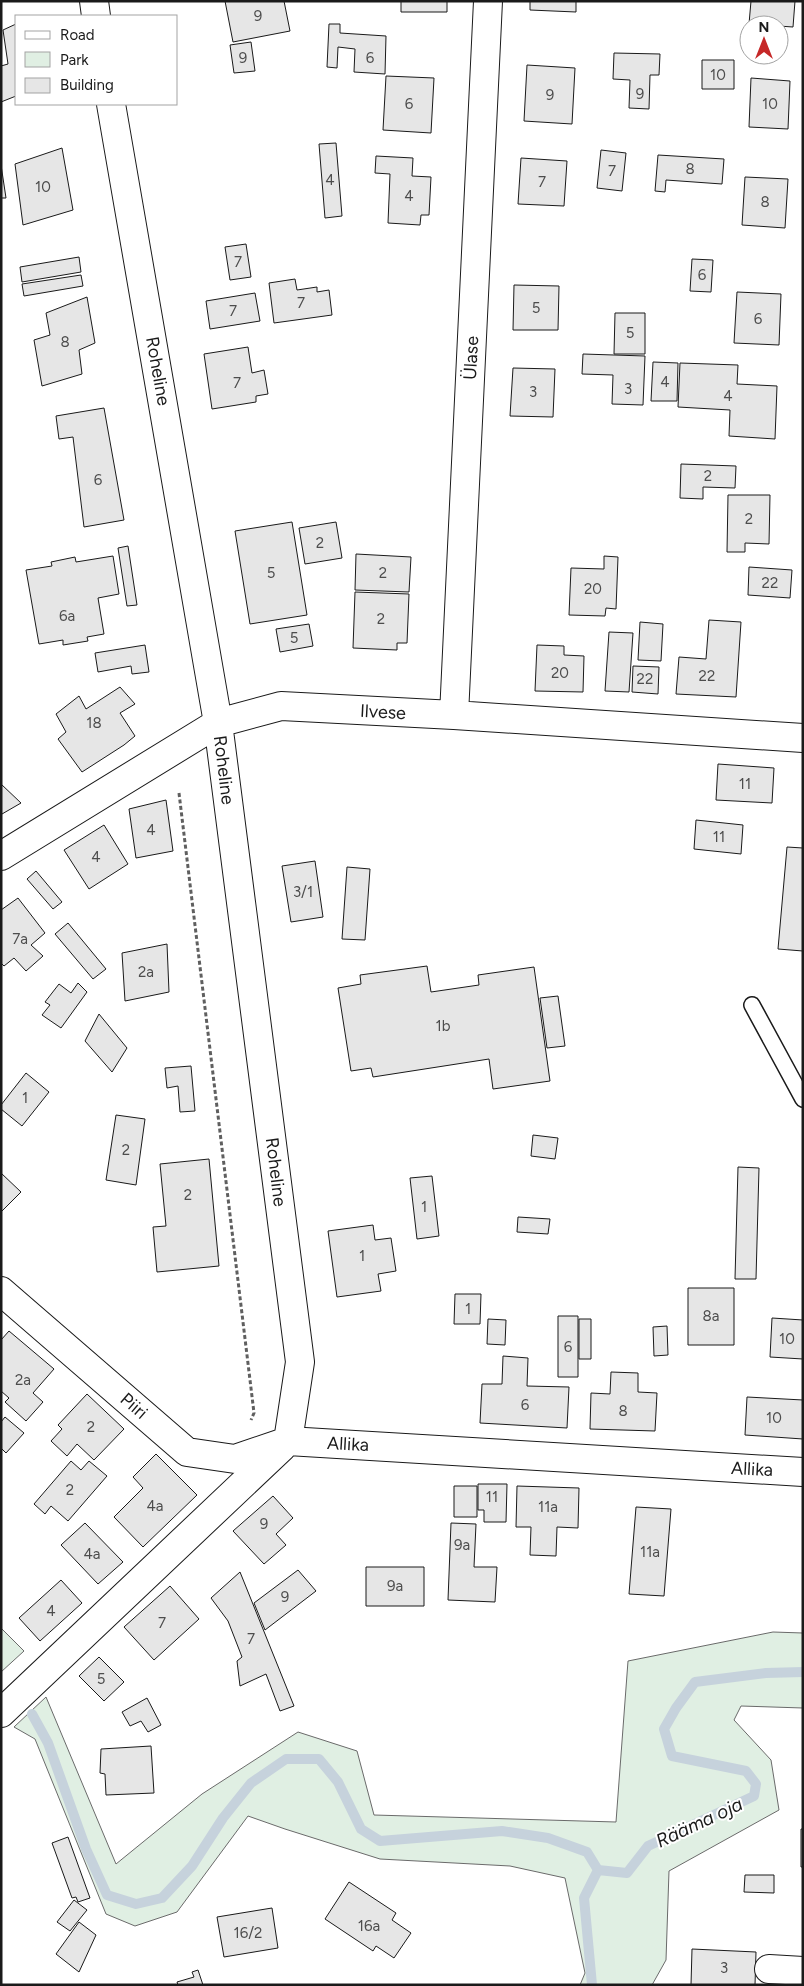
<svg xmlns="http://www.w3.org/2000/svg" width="804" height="1986" font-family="Figtree,sans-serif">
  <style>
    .green { fill: #e0efe3; stroke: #6a6a6a }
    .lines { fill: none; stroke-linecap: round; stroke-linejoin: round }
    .stream { stroke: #c6d2dc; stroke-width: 10 }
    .building { fill: #e6e6e6; stroke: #1a1a1a }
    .service-casing { stroke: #1a1a1a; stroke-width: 18 }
    .minor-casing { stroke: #1a1a1a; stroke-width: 30 }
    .path { stroke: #5f5f5f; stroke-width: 3; stroke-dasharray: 4 2.5; stroke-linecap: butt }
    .service { stroke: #fff; stroke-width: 15 }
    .minor { stroke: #fff; stroke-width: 28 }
    .labels { text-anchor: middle; stroke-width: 4; stroke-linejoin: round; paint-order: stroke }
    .number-label { font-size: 15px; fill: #4d4d4d }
    .street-label { font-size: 18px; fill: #1a1a1a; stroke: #fff }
    .water-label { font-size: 19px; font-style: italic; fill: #1a1a1a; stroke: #fff }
  </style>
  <rect width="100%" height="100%" fill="#fff"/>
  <path class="green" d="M1 1628 24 1651 1 1672Z
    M773 1632 803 1633V1708L741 1706 734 1720 771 1760 779 1810 669 1871 666 1960 652 1985H580L585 1973 565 1878 510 1866 380 1859 285 1829 248 1816 177 1912 135 1926 106 1914 35 1739 14 1727 46 1697 116 1864 202 1794 298 1732 357 1751 374 1815 616 1822 628 1661Z"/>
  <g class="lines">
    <path class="stream" d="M32 1714 48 1743 86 1849 107 1895 136 1904 162 1898 192 1866 223 1818 251 1783 286 1759H319L338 1782 361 1829 380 1841 502 1831 548 1838 587 1852 598 1870
      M592 1985 584 1898 598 1870 627 1873 648 1846 754 1796 756 1784 746 1771 672 1756 664 1729 676 1708 695 1682 766 1673 803 1672"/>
  </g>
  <path class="building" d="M225 1H284L290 31 233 42Z
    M401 1H447V12H401Z
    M530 1H576V12L530 10Z
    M751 1H795L793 27 749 24Z
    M16 24V96L1 102V66L8 64 3 30Z
    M329 24H340V33L386 36 385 74 354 72 355 49 338 47 337 68 327 67Z
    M251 42 255 71 234 73 230 45Z
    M614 53 660 54 659 75H650L649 109 629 108 630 80 613 79Z
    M702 60H734V89H702Z
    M527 65 575 68 572 124 524 121Z
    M386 76 434 78 431 133 383 130Z
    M751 78 790 81 788 129 749 127Z
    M336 143 342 216 325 218 319 144Z
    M62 148 73 210 23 225 15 164Z
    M601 150 626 153 622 191 597 188Z
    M658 155 724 159 722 184 666 180 665 192 655 191Z
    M376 156 413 158 412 176 431 177 429 215H421L420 225 388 223 390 174 375 173Z
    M521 158 567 161 564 206 518 204Z
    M1 165 6 198H1Z
    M745 177 788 179 785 228 742 225Z
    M246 244 251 277 230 280 225 247Z
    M79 257 81 272 22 282 20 267Z
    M692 259 713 260 711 292 690 291Z
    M81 275 83 286 24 296 22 284Z
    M295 279 297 290 317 287V292L329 290 332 315 274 323 269 283Z
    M514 285 559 286 558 330H513Z
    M737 292 781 294 779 345 734 343Z
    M255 293 260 321 210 329 206 301Z
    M87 297 95 343 79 350 82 374 42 386 34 340 50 335 46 313Z
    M615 313H645V354H614Z
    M248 347 252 373 264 370 268 394 256 396V402L212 409 204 354Z
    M583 354 645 356 643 405 612 404 613 375 582 374Z
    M653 362 678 363 677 401H651Z
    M680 363 738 365 737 384 777 386 775 439 729 436 730 410 678 407Z
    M513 368 555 369 553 417 510 416Z
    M104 408 124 520 84 527 73 437 59 439 56 416Z
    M681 464 736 466 735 488 703 487V499L680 498Z
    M728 495H770L769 544 745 543V552H727Z
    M292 522 307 615 250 624 235 531Z
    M336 522 342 558 305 564 299 528Z
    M128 546 137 605 127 606 118 548Z
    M356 554 411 557 409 592 355 590Z
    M113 556 119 594 98 598 104 634 87 637 88 641 63 645V640L39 644 26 570 52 566 51 562 75 557 76 562Z
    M604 556 618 557 616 609 606 608 605 616 569 615 571 568 604 569Z
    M749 567 792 570 790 598 748 595Z
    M355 592 409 594 407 643H397V650L353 648Z
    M709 620 741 622 736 697 676 694 679 657 706 659Z
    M640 622 663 624 661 661 638 660Z
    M309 624 313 646 280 652 276 629Z
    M609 632 633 633 629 692 605 691Z
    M145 645 149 672 132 674 131 666 98 672 95 653Z
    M537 645 564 646V655L584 656 583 692 535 691Z
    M633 666 659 667 658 694 632 692Z
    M120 687 135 704 120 713 135 736 124 745 82 772 58 739 66 732 56 714 79 696 86 709Z
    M718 764 774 768 772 803 716 800Z
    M1 784 21 803 2 814 1 813Z
    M166 800 173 851 136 858 129 809Z
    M696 820 743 825 741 854 694 849Z
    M104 825 128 864 89 889 64 850Z
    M787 847 803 848V951L778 949Z
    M315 861 323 917 291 922 282 866Z
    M347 867 370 869 365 940 342 939Z
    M36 871 62 902 53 909 27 879Z
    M18 898 45 933 31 945 43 956 26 971 14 958 4 966 1 963V910Z
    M68 923 106 969 93 979 55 934Z
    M167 944 169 992 125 1001 122 953Z
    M427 966 431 992 479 985 478 975 534 967 550 1081 493 1089 489 1059 373 1077 371 1068 351 1071 338 988 361 984 360 975Z
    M78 983 87 992 61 1028 42 1015 50 1005 45 1002 59 984 71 993Z
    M558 996 565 1046 547 1048 540 998Z
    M99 1014 127 1048 112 1072 85 1041Z
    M191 1066 195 1111 180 1112 178 1086 167 1088 165 1068Z
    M26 1073 49 1092 22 1126 1 1109V1105Z
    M116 1115 145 1119 136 1185 106 1180Z
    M533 1135 558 1138 555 1159 531 1156Z
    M209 1159 219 1266 157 1272 153 1227 166 1226 160 1164Z
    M738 1167 759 1168 756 1279H735Z
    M1 1173 21 1192 1 1212Z
    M432 1176 439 1236 417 1239 410 1178Z
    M518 1217 550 1219 548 1234 517 1232Z
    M373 1225 375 1240 391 1238 396 1271 378 1274 381 1291 337 1297 328 1231Z
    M688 1288H734V1345H688Z
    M455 1294H481L480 1324H454Z
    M558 1316H578V1377H558Z
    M772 1318 803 1320V1359L770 1357Z
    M488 1319 506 1320 505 1345 487 1344Z
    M579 1319H591V1359H579Z
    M667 1326 668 1355 654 1356 653 1327Z
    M9 1331 54 1369 33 1393 43 1402 26 1421 5 1402 9 1398 1 1391V1340Z
    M503 1356 528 1358 527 1386 569 1387 567 1428 480 1423 482 1384H502Z
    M611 1372 638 1373V1392L657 1393 655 1431 590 1429 591 1393 610 1394Z
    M87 1394 124 1429 94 1460 77 1444 67 1456 51 1441 62 1429 58 1425Z
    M747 1397 803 1400V1439L745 1435Z
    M5 1417 24 1433 6 1453 1 1448V1422Z
    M156 1454 197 1495 143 1547 114 1517 143 1488 133 1477Z
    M71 1461 81 1470 89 1461 107 1476 68 1521 51 1506 45 1514 34 1504Z
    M478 1484H507L506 1522H484V1510H478Z
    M454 1486H477V1517H454Z
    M517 1486 579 1488 578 1528 557 1527 556 1556 530 1555 531 1527H516Z
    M273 1496 293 1518 276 1534 286 1545 264 1564 233 1531Z
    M636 1507 671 1509 664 1596 629 1594Z
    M85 1523 123 1562 98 1584 61 1545Z
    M451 1523 476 1524 474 1567H497L495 1602 448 1600Z
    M366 1567H424V1606H366Z
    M298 1570 316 1591 265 1630 254 1603Z
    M240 1572 294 1706 280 1711 266 1674 240 1686 237 1661 242 1657 228 1621 211 1598Z
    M61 1580 82 1603 40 1641 19 1618Z
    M170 1586 199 1619 154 1660 124 1627Z
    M99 1657 124 1682 104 1701 79 1676Z
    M147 1698 161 1725 148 1732 141 1721 130 1726 122 1712Z
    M151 1746 154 1793 106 1795 105 1774 100 1773 101 1749Z
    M801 1829H803V1867H801Z
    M68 1837 90 1898 78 1902 76 1897 72 1898 52 1843Z
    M745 1875H774V1893L744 1892Z
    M349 1882 396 1913 392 1920 411 1933 394 1958 376 1946 373 1951 325 1919Z
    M74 1900 87 1910 70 1931 57 1922Z
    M272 1908 278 1948 224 1957 217 1917Z
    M79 1922 96 1935 79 1972 56 1954Z
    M692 1949 756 1952 755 1985H691Z
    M198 1970 203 1985H178L177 1982 194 1977 192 1972Z"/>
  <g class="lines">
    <g class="service-casing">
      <path id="service" d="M752 1005 803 1099"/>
    </g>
    <g class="minor-casing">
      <path id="minor" d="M94 1 96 16
        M111 104 218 723 300 1362 288 1441
        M454 715 488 1
        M1 856 218 723 281 706 454 715 803 738
        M1 1291 187 1452 235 1459 288 1441 803 1472
        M1 1713 282 1447
        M769 1969 803 1971"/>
    </g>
    <path class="path" d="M179 793 254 1413 251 1420"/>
    <use href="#service" class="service"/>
    <use href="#minor" class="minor"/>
  </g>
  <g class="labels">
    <g class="number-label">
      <text x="258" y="21">9</text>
      <text x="243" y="63">9</text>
      <text x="370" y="63">6</text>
      <text x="718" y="80">10</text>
      <text x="640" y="99">9</text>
      <text x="550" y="100">9</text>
      <text x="409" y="109">6</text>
      <text x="770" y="109">10</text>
      <text x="690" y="174">8</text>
      <text x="612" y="176">7</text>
      <text x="330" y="185">4</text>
      <text x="542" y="187">7</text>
      <text x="43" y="192">10</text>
      <text x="409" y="201">4</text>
      <text x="765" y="207">8</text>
      <text x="238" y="267">7</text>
      <text x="702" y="280">6</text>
      <text x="301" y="308">7</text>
      <text x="536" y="313">5</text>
      <text x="233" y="316">7</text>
      <text x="758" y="324">6</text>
      <text x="630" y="338">5</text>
      <text x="65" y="347">8</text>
      <text x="665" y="387">4</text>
      <text x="237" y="388">7</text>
      <text x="628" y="394">3</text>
      <text x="533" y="397">3</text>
      <text x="728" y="401">4</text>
      <text x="708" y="481">2</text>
      <text x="98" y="485">6</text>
      <text x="749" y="524">2</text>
      <text x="320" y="548">2</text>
      <text x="271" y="578">5</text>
      <text x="383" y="578">2</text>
      <text x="770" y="588">22</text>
      <text x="593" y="594">20</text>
      <text x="67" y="621">6a</text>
      <text x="381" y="624">2</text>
      <text x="294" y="643">5</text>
      <text x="560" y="678">20</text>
      <text x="707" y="681">22</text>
      <text x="645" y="684">22</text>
      <text x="94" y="728">18</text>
      <text x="745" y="789">11</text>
      <text x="151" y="835">4</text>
      <text x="719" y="842">11</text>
      <text x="96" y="862">4</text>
      <text x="303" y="897">3/1</text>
      <text x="20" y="944">7a</text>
      <text x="146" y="977">2a</text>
      <text x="443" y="1031">1b</text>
      <text x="25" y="1103">1</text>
      <text x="126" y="1155">2</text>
      <text x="188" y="1200">2</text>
      <text x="424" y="1212">1</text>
      <text x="362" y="1261">1</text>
      <text x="468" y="1314">1</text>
      <text x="711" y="1321">8a</text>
      <text x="787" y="1344">10</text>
      <text x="568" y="1352">6</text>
      <text x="23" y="1385">2a</text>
      <text x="525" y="1410">6</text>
      <text x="623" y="1416">8</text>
      <text x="774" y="1423">10</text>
      <text x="91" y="1432">2</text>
      <text x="70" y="1495">2</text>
      <text x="492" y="1502">11</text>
      <text x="155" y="1511">4a</text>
      <text x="548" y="1512">11a</text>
      <text x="264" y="1529">9</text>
      <text x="462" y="1550">9a</text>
      <text x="650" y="1557">11a</text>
      <text x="92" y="1559">4a</text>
      <text x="395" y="1591">9a</text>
      <text x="285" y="1602">9</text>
      <text x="51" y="1616">4</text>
      <text x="162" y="1628">7</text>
      <text x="251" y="1644">7</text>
      <text x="101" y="1684">5</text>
      <text x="369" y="1931">16a</text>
      <text x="248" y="1938">16/2</text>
      <text x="724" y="1973">3</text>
    </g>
    <g class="street-label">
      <text transform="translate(471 358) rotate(-87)" y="6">Ülase</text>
      <text transform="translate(158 371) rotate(80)" y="6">Roheline</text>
      <text transform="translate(383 712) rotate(3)" y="6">Ilvese</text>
      <text transform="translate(224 770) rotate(83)" y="6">Roheline</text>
      <text transform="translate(276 1172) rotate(83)" y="6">Roheline</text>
      <text transform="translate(134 1406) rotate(41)" y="6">Piiri</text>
      <text transform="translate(348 1444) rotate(3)" y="6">Allika</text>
      <text transform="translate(752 1469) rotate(3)" y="6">Allika</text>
    </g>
    <g class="water-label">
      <text transform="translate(699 1822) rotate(-25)" y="7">Rääma oja</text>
    </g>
  </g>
  <rect width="804" height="1986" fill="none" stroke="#1a1a1a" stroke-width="5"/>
  <rect x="15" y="15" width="162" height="90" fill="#ffffff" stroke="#a3a3a3"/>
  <rect x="25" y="31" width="25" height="8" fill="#ffffff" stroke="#a3a3a3"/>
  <text x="60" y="40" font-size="15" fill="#1a1a1a">Road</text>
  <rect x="25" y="52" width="25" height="15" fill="#e0efe3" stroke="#a3a3a3"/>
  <text x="60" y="65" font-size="15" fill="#1a1a1a">Park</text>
  <rect x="25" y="78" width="25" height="15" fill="#e6e6e6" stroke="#a3a3a3"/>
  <text x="60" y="90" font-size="15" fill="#1a1a1a">Building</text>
  <g transform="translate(764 40)"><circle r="24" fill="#ffffff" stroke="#a3a3a3"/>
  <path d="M0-4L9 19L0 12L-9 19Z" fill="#c62828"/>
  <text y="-8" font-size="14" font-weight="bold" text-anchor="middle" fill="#1a1a1a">N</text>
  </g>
</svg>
